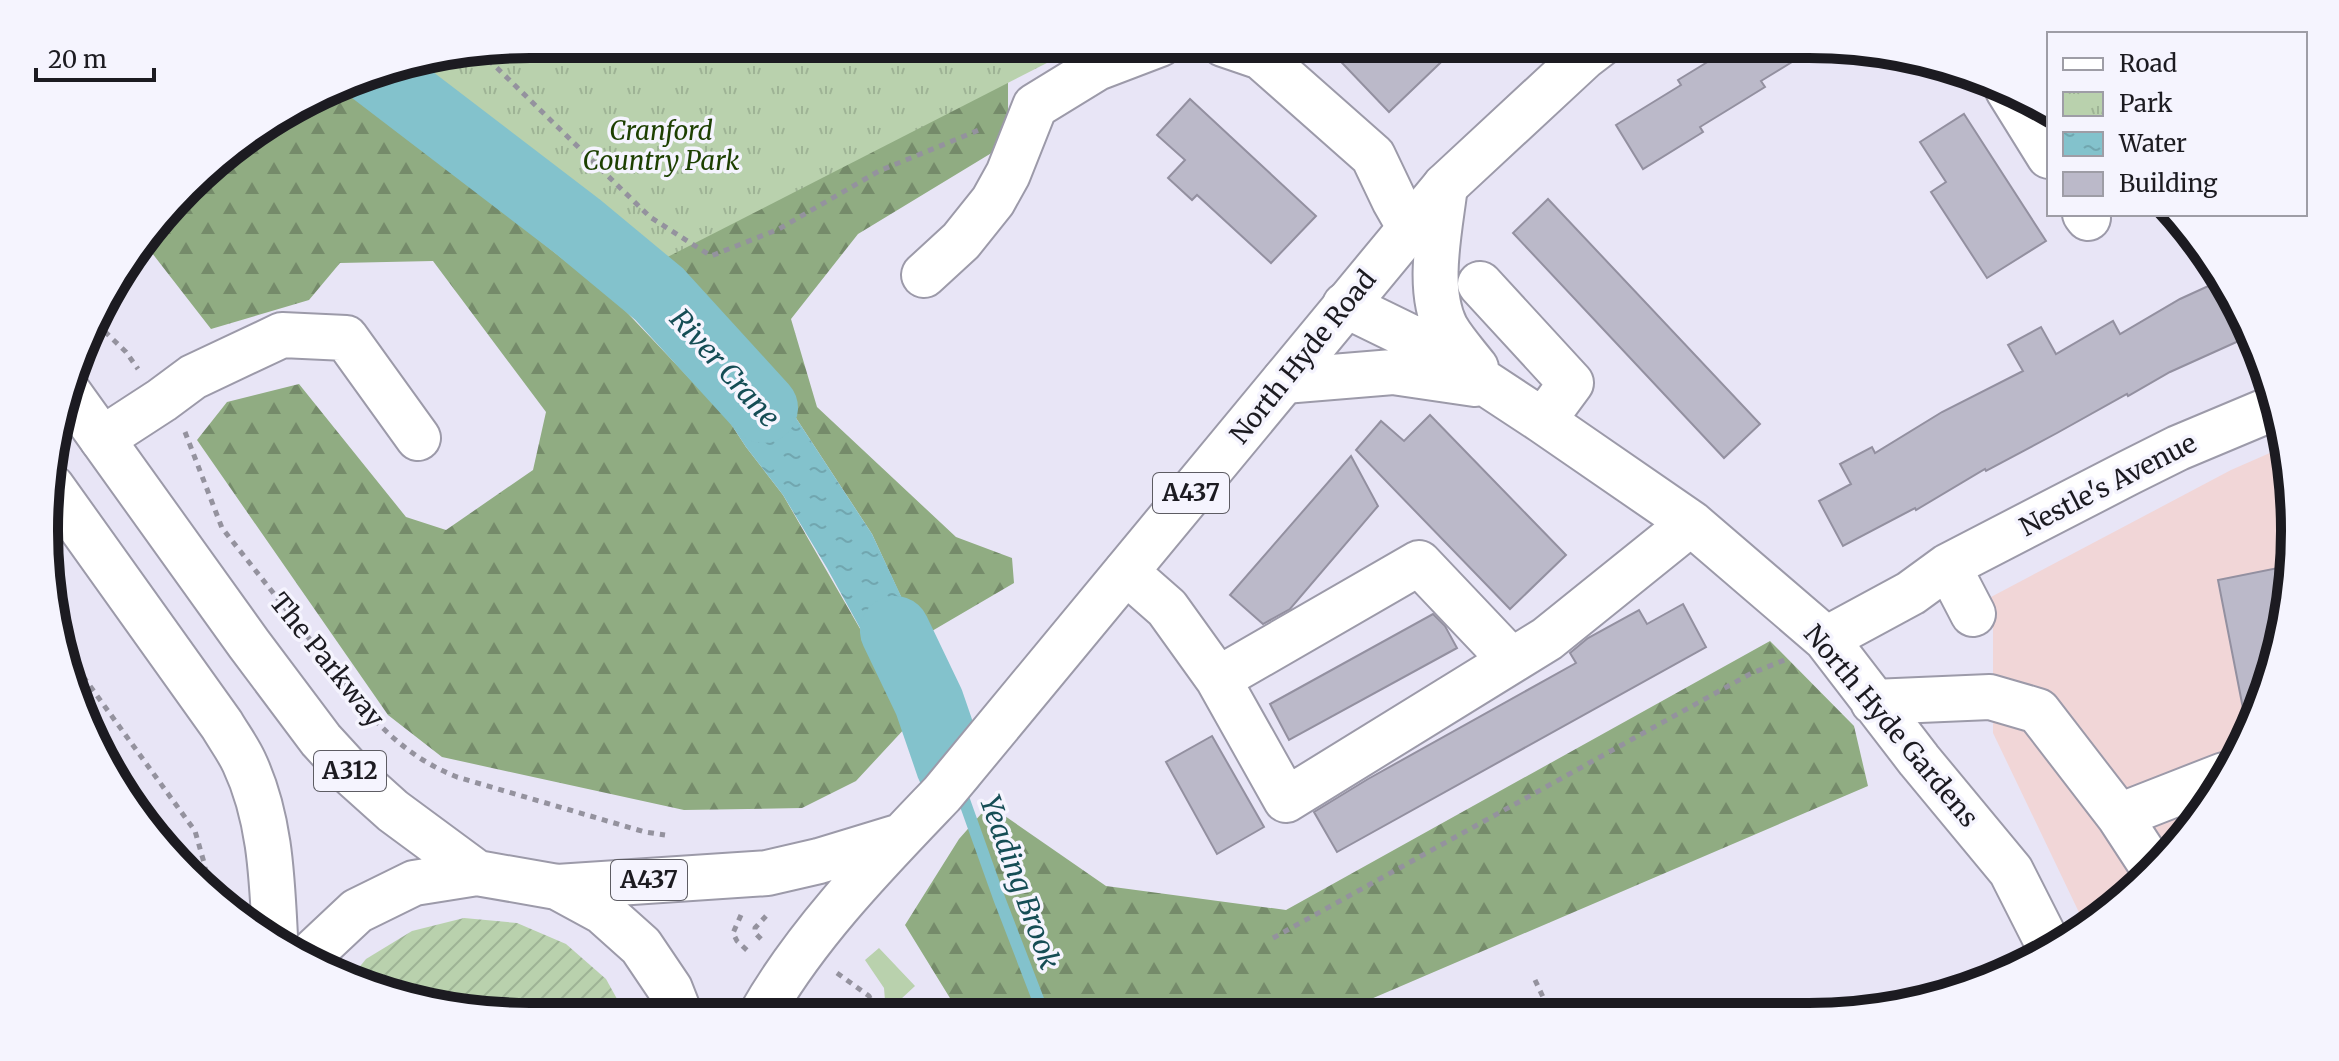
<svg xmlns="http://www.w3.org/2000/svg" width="2339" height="1061" font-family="Merriweather,serif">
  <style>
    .commercial { fill: #f1d6d7 }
    .grass { fill: #b9d1ad }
    .forest { fill: url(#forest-firs) }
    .park { fill: url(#park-tufts) }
    .garden { fill: url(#garden-furrows) }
    .water { fill: url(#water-ripples) }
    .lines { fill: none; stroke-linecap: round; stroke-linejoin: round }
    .stream { stroke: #83c2cc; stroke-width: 12 }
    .river { stroke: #83c2cc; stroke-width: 70 }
    .building { fill: #bbb9c9; stroke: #9390a0; stroke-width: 2 }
    .minor-casing { stroke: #9c9aa9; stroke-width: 48 }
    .major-casing { stroke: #9c9aa9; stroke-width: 48 }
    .highway-casing { stroke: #9c9aa9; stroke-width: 48 }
    .path { stroke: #94929e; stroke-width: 5; stroke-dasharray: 6 6; stroke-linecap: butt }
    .minor { stroke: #fff; stroke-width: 44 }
    .major { stroke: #fff; stroke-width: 44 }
    .highway { stroke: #fff; stroke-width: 44 }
    .labels { text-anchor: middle; stroke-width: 7; stroke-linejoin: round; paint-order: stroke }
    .shield { fill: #f5f4fe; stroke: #5d5c63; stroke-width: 2 }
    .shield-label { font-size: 24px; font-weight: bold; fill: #1c1b21 }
    .park-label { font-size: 26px; font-style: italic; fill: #1c3f00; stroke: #f5f4fe }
    .street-label { font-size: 26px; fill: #1c1b21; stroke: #f5f4fe }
    .water-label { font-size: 28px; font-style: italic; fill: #154d55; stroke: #f5f4fe }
    .rim { fill: none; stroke: #1c1b21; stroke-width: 10 }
  </style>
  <defs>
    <pattern id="forest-firs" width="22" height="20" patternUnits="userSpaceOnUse" patternTransform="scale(2)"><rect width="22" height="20" fill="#90ac82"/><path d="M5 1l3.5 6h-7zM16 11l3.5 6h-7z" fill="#758b6a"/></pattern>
    <pattern id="park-tufts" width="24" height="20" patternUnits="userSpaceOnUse" patternTransform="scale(2)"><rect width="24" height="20" fill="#b9d1ad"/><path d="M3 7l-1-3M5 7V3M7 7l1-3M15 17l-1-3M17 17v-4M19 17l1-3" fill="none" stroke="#9eb395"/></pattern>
    <pattern id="garden-furrows" width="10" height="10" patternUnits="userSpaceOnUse" patternTransform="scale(2)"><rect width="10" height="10" fill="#b9d1ad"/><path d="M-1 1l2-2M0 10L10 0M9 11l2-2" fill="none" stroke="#9eb395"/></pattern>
    <pattern id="water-ripples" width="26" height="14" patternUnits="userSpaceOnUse" patternTransform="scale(2)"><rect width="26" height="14" fill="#83c2cc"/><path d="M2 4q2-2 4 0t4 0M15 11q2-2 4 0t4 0" fill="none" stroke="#71a6af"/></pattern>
  </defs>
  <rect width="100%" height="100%" fill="#e8e5f6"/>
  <path class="commercial" d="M2279 449 2295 530 2258 716 2195 826 2105 916 2086 927 1993 733V601L1991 597 2231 470Z"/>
  <path class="grass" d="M879 948 915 986 886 1013 884 988 865 960Z"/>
  <path class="forest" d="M531 44 1008 83V143L858 234 791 319 817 407 956 537 1012 558 1014 583 920 638 872 534 796 418 712 325 648 267 392 67Z
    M345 86 617 302 727 418 746 447 783 495 897 693 907 726 856 781 802 808 684 810 442 757 388 715 197 440 227 402 299 384 406 517 446 530 533 470 546 412 433 261 340 263 309 300 211 329 145 244 210 164Z
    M1770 641 1854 726 1868 786 1336 1014 961 1016 905 925 959 839 989 805 1106 886 1286 910Z
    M96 736 157 825 163 840 109 773Z"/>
  <path class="park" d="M531 44H1084L648 267 392 67Z"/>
  <path class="garden" d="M464 918 517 923 566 944 606 979 627 1017H530L348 981 366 959 412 931Z"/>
  <path class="water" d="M712 325 796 418 872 534 950 701 920 737 827 568 783 495 746 447 727 418 675 363Z"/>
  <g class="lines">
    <path class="stream" d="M959 786 999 898 1044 1015"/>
    <path class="river" d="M373 70 577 226 659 294 763 408
      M895 631 929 702 951 766"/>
  </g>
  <path class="building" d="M1324 44H1460L1389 112Z
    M1737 44 1818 46 1761 81 1765 87 1700 127 1703 132 1643 169 1616 125 1681 85 1678 80Z
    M1190 99 1316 216 1271 263 1197 195 1192 200 1168 178 1185 160 1157 135Z
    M1964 114 2046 241 1987 278 1931 192 1946 182 1920 142Z
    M1548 199 1760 424 1724 458 1513 233Z
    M2217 282 2252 335 2170 372 2128 396 2127 394 2057 433 1986 471 1985 469 1916 510 1915 508 1843 546 1819 501 1851 484 1840 464 1872 447 1875 453 1942 412 2023 371 2008 345 2041 327 2056 354 2113 321 2120 334 2180 299Z
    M1430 415 1566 555 1510 609 1356 450 1381 421 1404 441Z
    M1351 456 1378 506 1290 609 1263 624 1230 595Z
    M2288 566 2258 716 2248 734 2218 580Z
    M1683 604 1706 647 1337 852 1314 812 1368 779 1576 663 1570 653 1588 638 1639 610 1647 624Z
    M1433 614 1445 626 1457 648 1289 740 1270 704Z
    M1212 736 1264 827 1217 854 1166 762Z"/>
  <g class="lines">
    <g class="minor-casing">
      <path id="minor" d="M1223 44 1261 57 1373 156 1394 200 1410 228
        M2008 90 2049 156
        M1445 186C1440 229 1426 289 1446 328 1454 342 1466 355 1476 368
        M2085 214 2088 218
        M924 275 961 241 993 201 1008 174 1035 106 1097 68 1160 44
        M1480 284 1571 383 1543 421
        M1345 305 1429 346 1543 421 1691 523 1826 639 1919 760 2011 871 2050 948
        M1284 381 1393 372 1475 384
        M102 439 162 400 193 377 282 335 346 338 418 438
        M1948 566 1973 614
        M1126 572 1167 608 1218 679 1286 800 1547 639 1691 523
        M1826 639 1911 593 1948 566 2128 473 2178 448 2271 409
        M1218 679 1419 563 1511 660
        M1873 702 1990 697 2038 711 2119 816 2153 868
        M2119 816 2224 775"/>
    </g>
    <g class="major-casing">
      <path id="major" d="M557 887 767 873 819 861 901 836
        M760 1016C807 933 876 863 942 794L1445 186 1584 57 1601 44"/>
    </g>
    <g class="highway-casing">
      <path id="highway" d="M69 393 249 644 321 740 354 776 393 811 477 873
        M52 487 222 725C229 737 238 749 244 762 270 817 272 877 275 937
        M308 957 357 911 414 883 477 873 557 887 603 912 641 946 670 989 681 1017"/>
    </g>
    <path class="path" d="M478 53 493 64 650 217 711 256 779 229 879 171 979 130
      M96 323 126 352 138 369
      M185 432 222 528 364 708C391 739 419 762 457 777L645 832 665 835
      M69 657 195 831 205 866V891
      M741 915 733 933 737 941 750 953
      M1273 938 1750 674 1787 659
      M761 939 755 933V928L766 916
      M837 973 869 996 879 1016
      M1535 980 1551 1014
      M811 1008 824 1016
      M907 1016 923 1010 940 1016"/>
    <use href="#minor" class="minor"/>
    <use href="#major" class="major"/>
    <use href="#highway" class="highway"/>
  </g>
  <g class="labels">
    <g class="shield">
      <rect x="1153" y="473" width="76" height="40" rx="6"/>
      <rect x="314" y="751" width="72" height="40" rx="6"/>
      <rect x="611" y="860" width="76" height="40" rx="6"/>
    </g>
    <g class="shield-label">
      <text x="1191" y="501">A437</text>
      <text x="350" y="779">A312</text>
      <text x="649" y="888">A437</text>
    </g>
    <g class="park-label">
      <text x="661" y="140">Cranford<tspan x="661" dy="30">Country Park</tspan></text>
    </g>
    <g class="street-label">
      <text transform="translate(1303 357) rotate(-51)" y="9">North Hyde Road</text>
      <text transform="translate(2108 485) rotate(-27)" y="9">Nestle's Avenue</text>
      <text transform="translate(327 660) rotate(51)" y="9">The Parkway</text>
      <text transform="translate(1891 726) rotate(50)" y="9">North Hyde Gardens</text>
    </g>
    <g class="water-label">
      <text transform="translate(725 368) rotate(48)" y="10">River Crane</text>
      <text transform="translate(1020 882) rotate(70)" y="10">Yeading Brook</text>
    </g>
  </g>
  <path d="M0 0H2339V1061H0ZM530 58H1809A472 472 0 0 1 2281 530V531A472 472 0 0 1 1809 1003H530A472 472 0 0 1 58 531V530A472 472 0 0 1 530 58Z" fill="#f5f4fe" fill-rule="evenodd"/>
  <path class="rim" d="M530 58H1809A472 472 0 0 1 2281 530V531A472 472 0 0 1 1809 1003H530A472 472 0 0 1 58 531V530A472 472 0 0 1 530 58Z"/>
  <rect x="2047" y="32" width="260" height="184" fill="#f5f4fe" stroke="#9e9da6" stroke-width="2"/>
  <rect x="2063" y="58" width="40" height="12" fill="#ffffff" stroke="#9e9da6" stroke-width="2"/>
  <text x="2119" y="72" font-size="24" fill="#1c1b21">Road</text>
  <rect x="2063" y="92" width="40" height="24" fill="url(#park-tufts)" stroke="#9e9da6" stroke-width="2"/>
  <text x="2119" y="112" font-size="24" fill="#1c1b21">Park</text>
  <rect x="2063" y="132" width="40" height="24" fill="url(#water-ripples)" stroke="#9e9da6" stroke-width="2"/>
  <text x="2119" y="152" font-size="24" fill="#1c1b21">Water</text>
  <rect x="2063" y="172" width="40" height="24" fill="#bbb9c9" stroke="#9e9da6" stroke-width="2"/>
  <text x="2119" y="192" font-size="24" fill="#1c1b21">Building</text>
  <path d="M36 68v12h118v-12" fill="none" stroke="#1c1b21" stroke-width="4"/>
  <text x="48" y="68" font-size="24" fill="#1c1b21" stroke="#f5f4fe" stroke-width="6" paint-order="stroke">20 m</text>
</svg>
